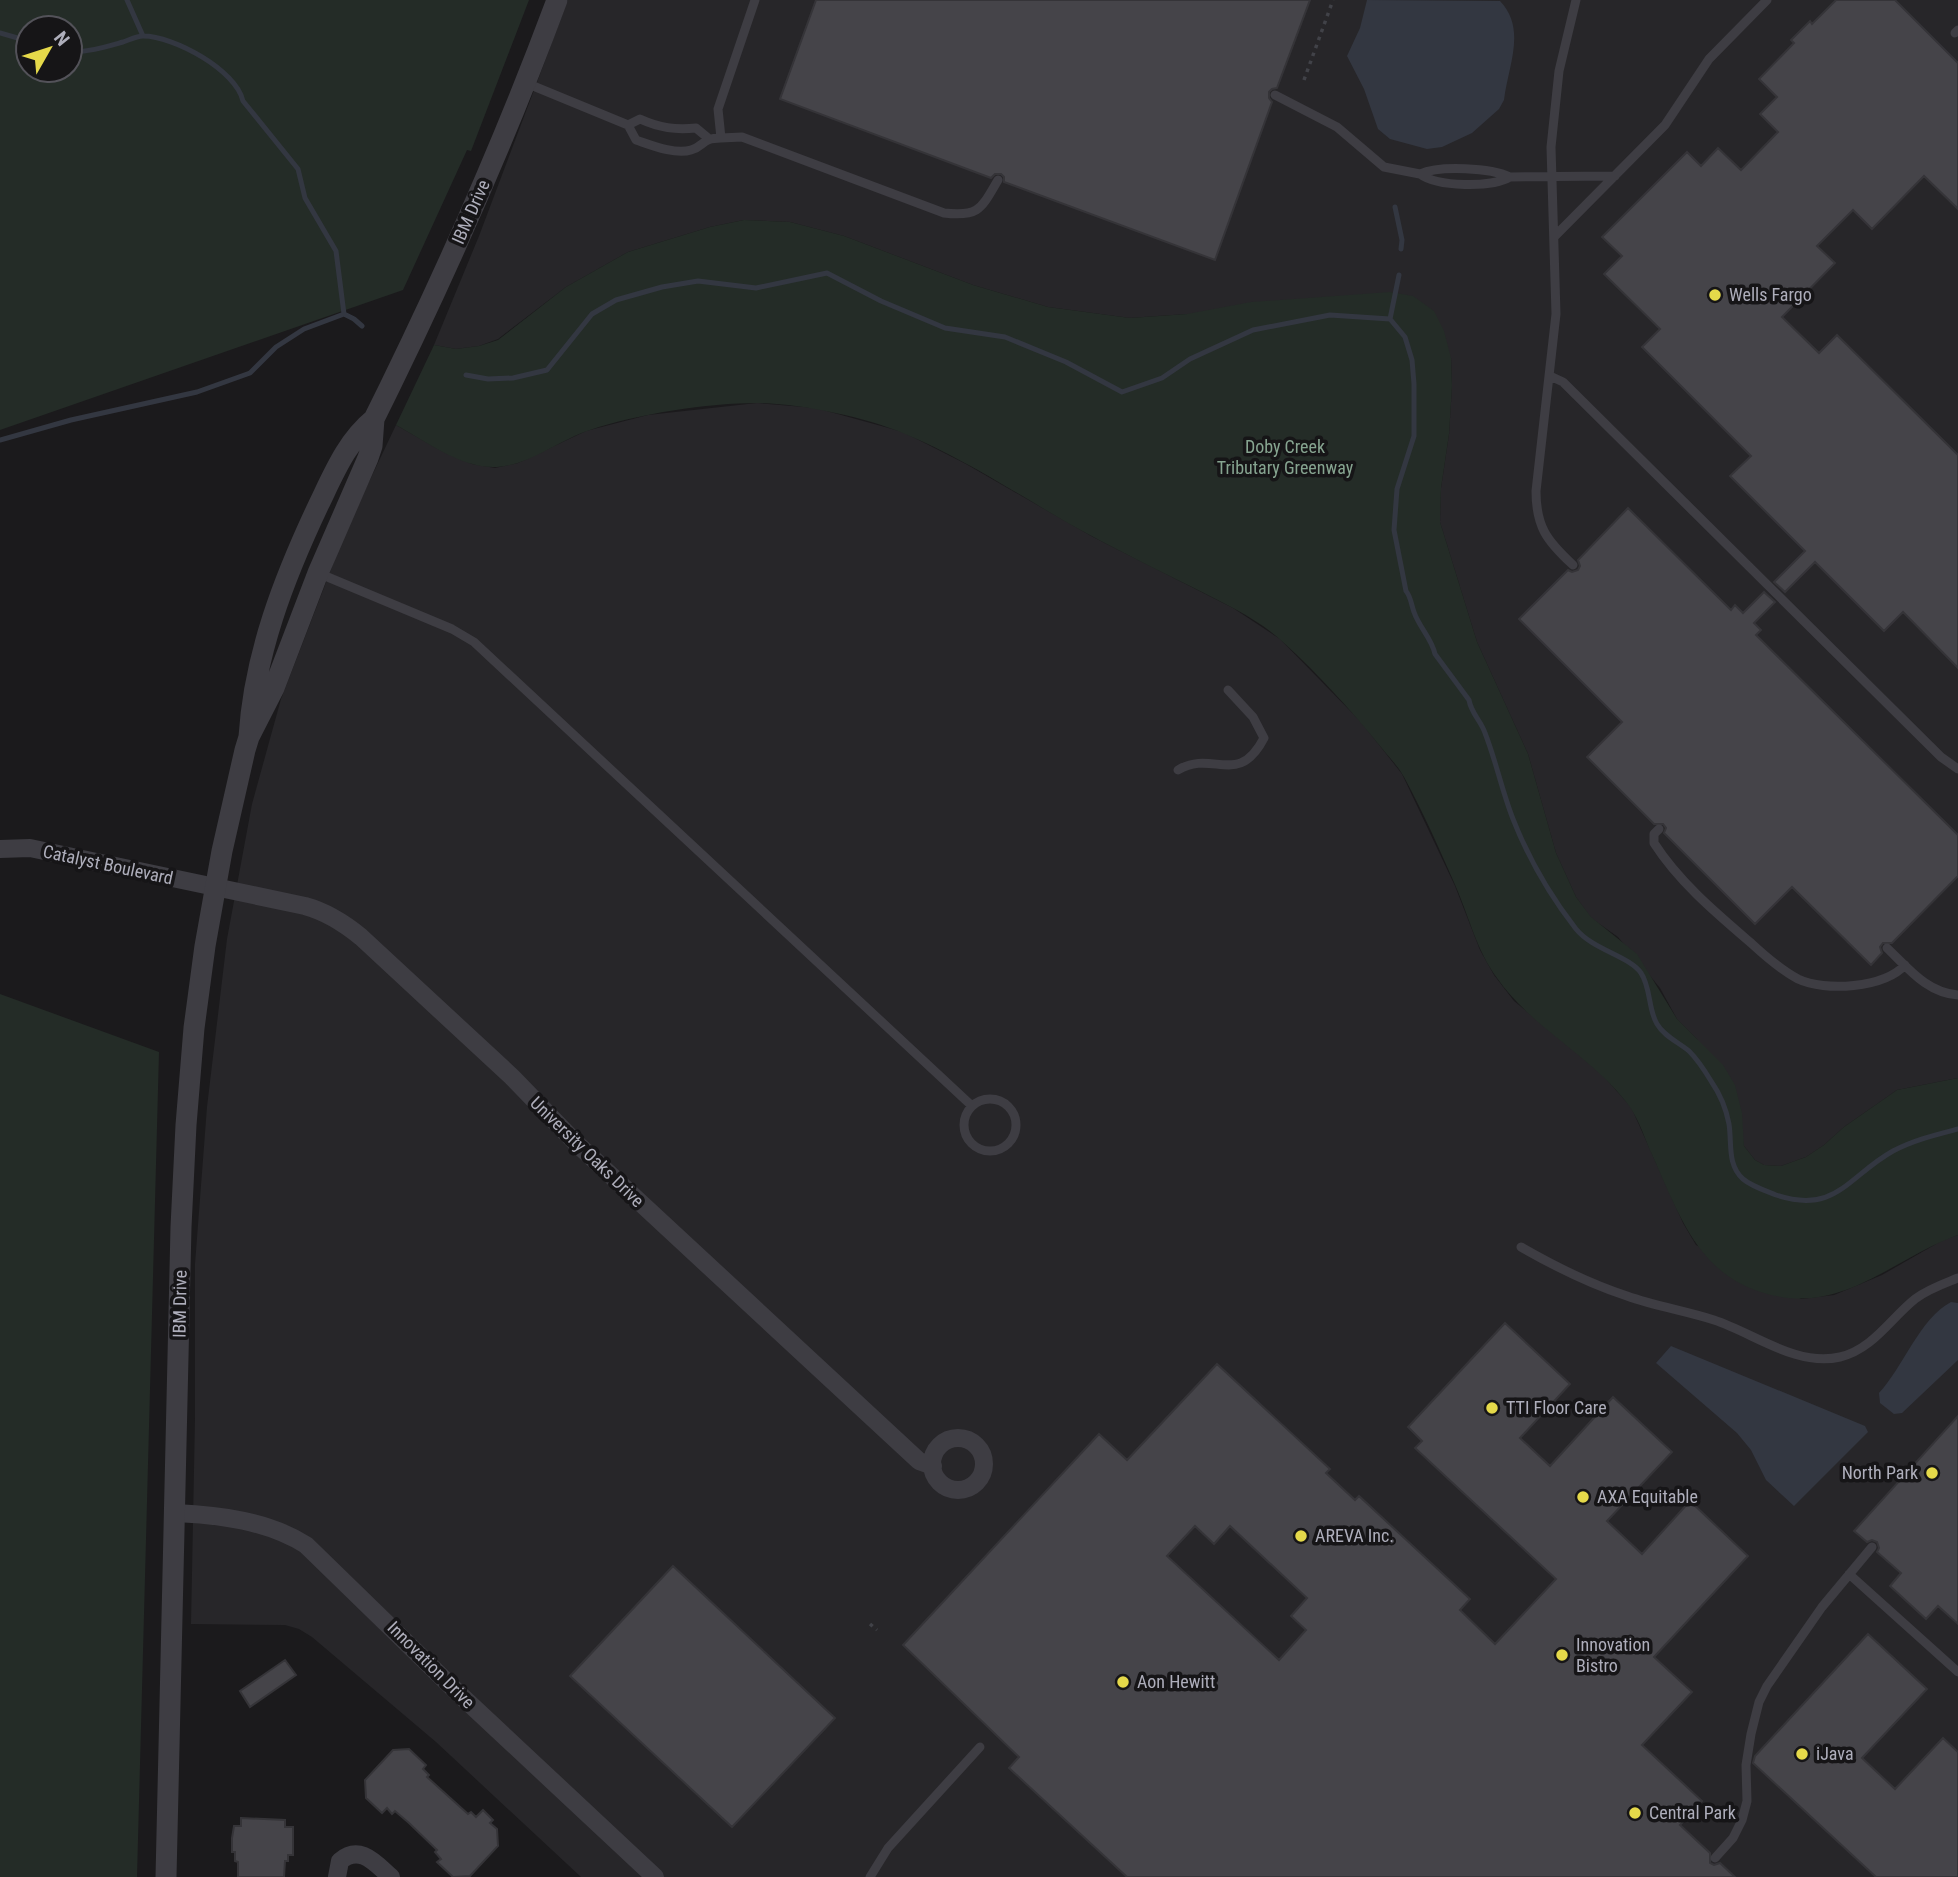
<svg xmlns="http://www.w3.org/2000/svg" width="1958" height="1877" font-family="'Roboto Condensed',sans-serif">
  <style>
    .built { fill: #272629 }
    .green { fill: #242c27; fill-rule: evenodd }
    .water { fill: #333741 }
    .lines { fill: none; stroke-linecap: round; stroke-linejoin: round }
    .stream { stroke: #333741; stroke-width: 5 }
    .building { fill: #454449; stroke: #353438; stroke-width: 2; fill-rule: evenodd }
    .path { stroke: #414248; stroke-width: 3.5; stroke-dasharray: 3.5 5; stroke-linecap: butt }
    .service { stroke: #3e3d43; stroke-width: 9 }
    .minor { stroke: #3e3d43; stroke-width: 18 }
    .tertiary { stroke: #3e3d43; stroke-width: 21 }
    .poi-dot { fill: #e5d94a; stroke: #161517; stroke-width: 2.5 }
    .labels { text-anchor: middle; stroke-width: 7; stroke-linejoin: round; paint-order: stroke }
    .street-label { font-size: 18px; fill: #aeaebb; stroke: #161517 }
    .poi-label { font-size: 18px; fill: #aeaebb; stroke: #161517; text-anchor: start }
    .park-label { font-size: 18px; fill: #86a490; stroke: #161517 }
  </style>
  <rect width="100%" height="100%" fill="#1b1a1c"/>
  <path class="built" d="M568 0H1958V1078L1897 1090 1844 1127 1824 1145 1806 1157 1781 1166 1764 1165 1755 1160 1744 1146 1742 1134 1697 1039 1677 1019 1660 988 1618 937 1591 918 1576 897 1556 853 1528 754 1477 642 1440 522 1441 488 1449 434 1452 386 1451 358 1187 314 1130 318 1048 307 973 285 844 236 790 222 744 220 710 227 628 252 566 287 498 339 479 346 456 349 434 345 479 236Z
    M757 403 816 408 903 432 966 464 1093 537 1233 608 1280 639 1361 722 1402 774 1455 886 1480 950 1494 975 1514 1001 1598 1070 1631 1107 1683 1223 1696 1245 1801 1299 1834 1295 1882 1275 1943 1240 1958 1235V1877H581L436 1742 312 1637 299 1629 285 1625 191 1624 195 1418V1264L207 1107 227 939 252 804 281 699 347 528 396 425 438 449 472 464 495 468 518 463 586 431 648 415Z"/>
  <path class="green" d="M0 0H529L471 151 467 150 403 290 0 430ZM70 28V70H28V28Z
    M744 220 790 222 844 236 973 285 1048 307 1130 318 1187 314 1251 302 1390 292 1413 296 1434 311 1444 331 1451 358 1452 386 1449 434 1441 488 1440 522 1477 642 1528 754 1556 853 1576 897 1591 917 1637 954 1677 1019 1723 1065 1735 1085 1742 1113 1744 1146 1755 1160 1764 1165 1781 1166 1806 1157 1824 1145 1844 1127 1897 1090 1958 1078V1235C1898 1256 1850 1308 1781 1297 1698 1283 1680 1215 1649 1148 1643 1133 1637 1116 1627 1103 1590 1055 1532 1028 1497 978 1477 951 1469 917 1456 887 1440 850 1423 812 1404 777 1398 766 1388 756 1380 746 1351 710 1318 674 1284 643 1260 620 1227 605 1198 590 1165 574 1132 557 1099 540 1034 506 973 462 905 434 865 417 802 404 758 403 708 403 637 414 590 430 559 440 530 465 497 467 462 469 425 441 396 425L434 345 456 349 479 346 498 340 566 287 628 252 710 227Z
    M0 994 159 1052 137 1877H0Z"/>
  <path class="water" d="M1367 0 1500 1C1527 29 1508 66 1504 100L1499 109 1472 133 1442 147 1427 149 1390 139 1378 129 1364 89 1347 56 1360 28Z
    M1951 1302 1958 1303V1360L1902 1413 1894 1414 1880 1403 1879 1393C1902 1369 1920 1318 1951 1302Z
    M1671 1346 1865 1426 1868 1432 1794 1506 1766 1480 1751 1450 1737 1433 1656 1363Z"/>
  <g class="lines">
    <path class="stream" d="M127 0 143 36
      M0 33 28 41
      M70 52C89 52 105 47 123 42 129 40 137 36 143 36 174 36 236 70 243 101L298 169 305 198 336 251 344 314
      M1395 207 1402 240 1401 249
      M1390 319 1399 275
      M466 375 488 379 513 378 547 370 592 314 616 300 662 287 698 281 756 288 827 273 881 301 945 328 1005 337 1066 362 1122 392 1162 378 1190 359 1253 330 1330 315 1390 319 1405 337 1412 360 1414 384V436L1397 489 1394 530 1406 591C1411 597 1411 604 1414 612 1419 627 1432 639 1435 654L1469 700C1471 713 1481 721 1485 733 1496 761 1502 791 1513 819 1528 857 1551 897 1576 929 1593 950 1629 956 1641 973 1651 988 1648 1009 1657 1024 1664 1036 1678 1042 1689 1051 1697 1059 1705 1071 1711 1081 1720 1094 1726 1108 1729 1124 1732 1143 1727 1165 1743 1179 1751 1186 1766 1191 1776 1195 1836 1215 1848 1176 1893 1151 1914 1140 1935 1135 1958 1129
      M0 440 71 420 197 392 250 373 276 347 304 329 344 314 354 319 362 326"/>
  </g>
  <path class="building" d="M816 0H1310L1277 88 1272 89 1269 92V98L1272 102 1215 260 1004 182V177L1001 174H995L991 178 780 99Z
    M1836 0H1895L1958 63V209L1924 176 1872 229 1853 210 1817 246 1835 263 1782 317 1819 353 1837 335 1958 455V668L1903 612 1884 631 1815 562 1785 592 1774 582 1805 551 1730 476 1751 456 1642 347 1660 329 1604 274 1622 256 1602 237 1687 152 1701 166 1718 148 1741 170 1778 132 1760 114 1777 97 1759 79 1794 43 1791 40 1810 21 1812 24Z
    M1628 508 1731 610 1735 605 1743 613 1764 592 1775 602 1754 623 1761 630 1756 635 1958 835V876L1892 943H1883L1880 947 1882 953 1871 965 1792 887 1755 924 1664 833 1666 828 1663 824H1654L1587 757 1622 722 1519 619 1568 570 1572 572 1578 570 1580 566 1578 560Z
    M1505 1323 1570 1384 1520 1438 1550 1466 1613 1397 1672 1452 1607 1521 1642 1554 1690 1501 1748 1556 1654 1657 1692 1692 1642 1745 1702 1801 1680 1825 1710 1853V1863L1714 1865 1720 1863 1735 1877H1127L1009 1768 1019 1757 903 1645 1099 1434 1127 1460 1217 1364 1330 1469 1326 1473 1355 1500 1359 1496 1470 1599 1460 1610 1495 1644 1556 1579 1415 1448 1422 1441 1408 1427ZM1195 1526 1214 1544 1230 1526 1307 1598 1291 1616 1306 1630 1279 1660 1167 1556Z
    M1958 1416V1624L1938 1606 1926 1619 1890 1586 1901 1573 1877 1552 1879 1548 1877 1542 1872 1540 1867 1542 1854 1531Z
    M673 1566 835 1718 732 1827 570 1676Z
    M1868 1634 1927 1689 1862 1758 1895 1789 1943 1738 1958 1752V1877H1876L1753 1763 1755 1756Z
    M285 1660 296 1675 250 1707 240 1691Z
    M409 1749 426 1765 423 1769 429 1775 427 1777 468 1814 471 1812 476 1817 483 1810 493 1820 490 1823 497 1829 498 1846 470 1876 453 1877 437 1862 441 1859 435 1852 437 1850 409 1823 395 1811 392 1814 387 1808 382 1813 366 1798 365 1780 393 1750Z
    M241 1818 285 1820V1827H293V1855H288V1861H285L284 1877H238V1862L235 1861V1852H232V1838L234 1826H241Z"/>
  <g class="lines">
    <path class="path" d="M1304 80 1333 0
      M870 1624 877 1630"/>
    <path class="service" d="M1955 33 1958 30
      M526 83 628 125 636 140C651 145 675 155 691 150 705 146 701 138 721 138L718 109 755 0
      M1275 95 1337 127 1384 167 1420 174
      M628 125 640 119C660 128 675 130 696 128L708 138
      M721 138 742 137 944 213C979 217 981 209 998 180
      M1510 177C1492 188 1437 187 1420 174 1440 165 1491 168 1510 177L1615 176
      M1555 236 1665 125 1709 59 1767 0
      M1550 376 1563 382 1941 757 1958 769
      M1573 565C1547 541 1536 527 1536 491L1556 314 1551 147 1559 71 1576 0
      M318 573 452 629 474 642 972 1106
      M1178 770C1213 749 1238 788 1264 738L1253 717 1228 690
      M1659 829 1654 834V843C1679 882 1716 913 1751 943 1765 956 1781 970 1798 979 1825 992 1884 988 1905 965
      M1887 948C1908 968 1927 993 1958 995
      M964 1125a26 26 0 1 1 52 0a26 26 0 1 1-52 0Z
      M1521 1247C1554 1266 1590 1284 1627 1296 1655 1306 1686 1311 1714 1320 1754 1333 1796 1367 1840 1357 1873 1349 1890 1319 1915 1299 1928 1289 1943 1284 1958 1278
      M1849 1574 1958 1672
      M1715 1858 1733 1838 1742 1820 1747 1801 1746 1765 1751 1734 1759 1702 1767 1686 1822 1607 1872 1547
      M870 1877 888 1848 980 1747"/>
    <path class="minor" d="M0 849 30 848 305 906C327 912 344 923 361 937L512 1077 575 1142 919 1461 933 1466
      M932 1464a26 26 0 1 1 52 0a26 26 0 1 1-52 0Z
      M176 1513C220 1515 268 1521 306 1545L455 1690 655 1877
      M337 1877 340 1861C360 1844 375 1863 391 1877"/>
    <path class="tertiary" d="M368 431C439 289 502 148 557 0
      M166 1877 181 1227 186 1125 194 1028 205 946 222 851 245 750 249 737 274 688 318 573 368 458 372 446 374 419C347 441 334 473 319 504 284 578 254 655 249 737"/>
  </g>
  <g class="poi-dot">
    <circle cx="1715" cy="295" r="7"/>
    <circle cx="1492" cy="1408" r="7"/>
    <circle cx="1932" cy="1473" r="7"/>
    <circle cx="1583" cy="1497" r="7"/>
    <circle cx="1301" cy="1536" r="7"/>
    <circle cx="1562" cy="1655" r="7"/>
    <circle cx="1123" cy="1682" r="7"/>
    <circle cx="1802" cy="1754" r="7"/>
    <circle cx="1635" cy="1813" r="7"/>
  </g>
  <g class="labels">
    <g class="street-label">
      <text transform="translate(471 212) rotate(-66)" y="6">IBM Drive</text>
      <text transform="translate(108 865) rotate(12)" y="6">Catalyst Boulevard</text>
      <text transform="translate(587 1152) rotate(44)" y="6">University Oaks Drive</text>
      <text transform="translate(180 1304) rotate(-89)" y="6">IBM Drive</text>
      <text transform="translate(431 1665) rotate(45)" y="6">Innovation Drive</text>
    </g>
    <g class="poi-label">
      <text x="1729" y="301">Wells Fargo</text>
      <text x="1506" y="1414">TTI Floor Care</text>
      <text x="1918" y="1479" text-anchor="end">North Park</text>
      <text x="1597" y="1503">AXA Equitable</text>
      <text x="1315" y="1542">AREVA Inc.</text>
      <text x="1576" y="1651">Innovation<tspan x="1576" dy="21">Bistro</tspan></text>
      <text x="1137" y="1688">Aon Hewitt</text>
      <text x="1816" y="1760">iJava</text>
      <text x="1649" y="1819">Central Park</text>
    </g>
    <g class="park-label">
      <text x="1285" y="453">Doby Creek<tspan x="1285" dy="21">Tributary Greenway</tspan></text>
    </g>
  </g>
  <g transform="translate(49 49) rotate(51)"><circle r="33" fill="#161517" stroke="#535259" stroke-width="2"/>
  <path d="M0-5L12 26L0 18L-12 26Z" fill="#e5d94a"/>
  <text y="-10" font-size="19" font-weight="bold" text-anchor="middle" fill="#aeaebb">N</text>
  </g>
</svg>
